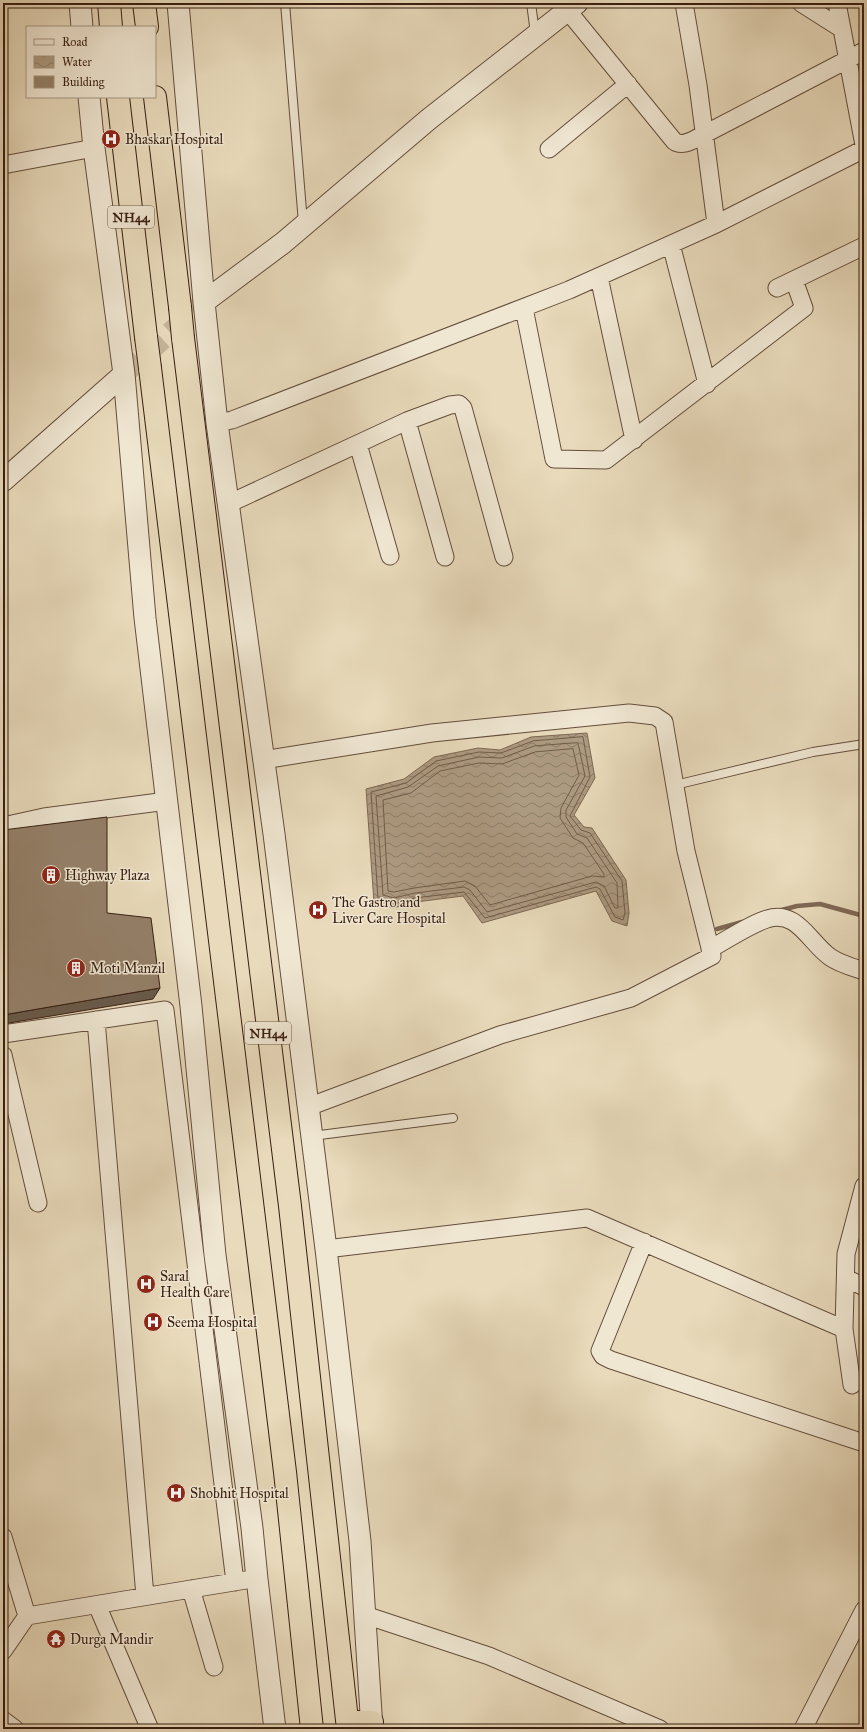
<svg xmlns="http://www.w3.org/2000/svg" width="867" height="1732" font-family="'IM FELL Great Primer',serif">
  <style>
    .water { fill: url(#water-waves); stroke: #7e6854 }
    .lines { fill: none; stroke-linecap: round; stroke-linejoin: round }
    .shore { stroke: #725c49; stroke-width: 1 }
    .stream { stroke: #7e6854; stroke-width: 4.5 }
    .tertiary-tunnel { stroke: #c5b499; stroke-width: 21; stroke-dasharray: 21 10; stroke-linecap: butt }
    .service-casing { stroke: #644d3c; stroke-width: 10 }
    .minor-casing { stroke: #644d3c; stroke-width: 19 }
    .tertiary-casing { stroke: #644d3c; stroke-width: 23 }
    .trunk-casing { stroke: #381e11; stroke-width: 24 }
    .service { stroke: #f0e7d3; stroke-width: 8 }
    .minor { stroke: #f0e7d3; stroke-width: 17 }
    .tertiary { stroke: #f0e7d3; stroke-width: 21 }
    .trunk { stroke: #e8dabb; stroke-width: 22 }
    .trunk-bridge-casing { stroke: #381e11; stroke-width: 24; stroke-linecap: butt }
    .trunk-bridge { stroke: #e8dabb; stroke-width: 22 }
    .shaded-wall { fill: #685a4a; stroke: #381e11 }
    .building { fill: #948069; stroke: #381e11 }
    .labels { text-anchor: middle; stroke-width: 3; stroke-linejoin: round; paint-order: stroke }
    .shield { fill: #f0e7d3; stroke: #6f5a4b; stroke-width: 1 }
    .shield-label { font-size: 13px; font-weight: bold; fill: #381e11 }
    .poi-label { font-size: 14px; fill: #381e11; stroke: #f0e7d3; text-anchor: start }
  </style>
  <defs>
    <pattern id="water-waves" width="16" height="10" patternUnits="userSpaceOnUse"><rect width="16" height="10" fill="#ac9a81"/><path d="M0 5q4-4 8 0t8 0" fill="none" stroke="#8d7d68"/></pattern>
  </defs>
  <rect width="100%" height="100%" fill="#e8dabb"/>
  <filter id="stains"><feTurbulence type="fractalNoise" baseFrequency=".005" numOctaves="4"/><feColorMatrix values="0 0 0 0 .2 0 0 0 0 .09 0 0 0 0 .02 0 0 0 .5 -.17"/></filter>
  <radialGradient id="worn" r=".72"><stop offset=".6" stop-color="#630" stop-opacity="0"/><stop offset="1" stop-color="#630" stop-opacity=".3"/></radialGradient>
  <path class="water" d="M587 733 595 778 574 815 584 827 592 828 626 880 629 913 627 926 612 921 596 891 482 923 463 896 416 902 393 908 374 903 366 789 404 779 434 757 478 748 500 750 531 737Z"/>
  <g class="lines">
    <path class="shore" d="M583 737 590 777 570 816 581 830 590 833 622 881 625 913 623 920 615 917 600 889 596 887 485 918 464 892 415 898 393 904 378 899 371 792 406 783 436 761 479 752 501 753 533 741Z
      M578 743 585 776 566 810V817L577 834 587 838 617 883 618 908H615L604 886 596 882 487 912 470 890 464 887 415 893 394 898 383 895 376 796 408 787 438 766 479 757 502 758 534 746Z
      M573 749 579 775 561 808 560 818 573 838 583 843 604 874V877L592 876 490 905 475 886 465 881 414 888 394 892 388 891 383 800 411 793 440 771 479 763 502 764 535 752Z"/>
    <path class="stream" d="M778 911 797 906 820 904 864 916
      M717 929 742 922"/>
    <path class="tertiary-tunnel" d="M124 374 204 302"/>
    <g class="service-casing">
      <path id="service" d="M285 3 303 223
        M531 3 535 33
        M675 785 813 752 864 744
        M312 1136 453 1118"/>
    </g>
    <g class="minor-casing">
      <path id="minor" d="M684 3 698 85 716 224
        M801 3 842 29 864 145
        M837 3 842 29
        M568 11 674 141C683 148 694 139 703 135L864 51
        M549 149 628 84
        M3 165 94 148
        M671 244 707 384
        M599 277 634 440
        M777 288 864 246
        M524 308 554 459 606 460 804 308 794 280
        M407 421 445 557
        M217 423 232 420 569 290 716 224 864 149
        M358 444 390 556
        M228 504 407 421 450 405 459 404 463 408 504 557
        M263 760 432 733 629 713 655 716 664 722 686 851 712 956 631 998 500 1035 308 1107
        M3 826 44 817 167 801
        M710 949C727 940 750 924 767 919 797 909 809 942 830 957 840 964 852 967 864 971
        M96 1020 145 1596
        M3 1034 165 1010 235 1582
        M3 1055 38 1203
        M644 1242 600 1351 603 1356 611 1360 864 1443
        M326 1249 587 1218 844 1329
        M846 1278 864 1287
        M852 1385 844 1329 846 1254 864 1186
        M3 1537 27 1616
        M191 1589 214 1667
        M97 1605 149 1727 148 1729
        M365 1615 489 1656 660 1729
        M3 1651 27 1616 246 1580
        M3 1720 15 1729
        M803 1729 864 1610"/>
    </g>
    <g class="tertiary-casing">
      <path id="tertiary" d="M80 3 82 27
        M178 3 204 302 217 423 274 834 326 1249 360 1541 372 1729
        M89 97 94 148 124 374 145 618 191 1006 215 1255 252 1528 257 1579 275 1729
        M204 302 283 243 429 119 577 3
        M3 481 124 374"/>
    </g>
    <g class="trunk-casing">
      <path id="trunk" d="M109 3 111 27
        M144 3 147 27
        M118 97 146 337
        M155 97 180 307
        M183 338 290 1206 348 1729
        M150 368 285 1472 312 1729
        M348 1722H372"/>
    </g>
    <use href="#service" class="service"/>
    <use href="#minor" class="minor"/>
    <use href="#tertiary" class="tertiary"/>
    <use href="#trunk" class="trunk"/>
    <g class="trunk-bridge-casing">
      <path id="trunk-bridge" d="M180 307 183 338
        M146 337 150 368"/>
    </g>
    <use href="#trunk-bridge" class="trunk-bridge"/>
  </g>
  <path class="shaded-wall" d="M160 988 153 999 3 1024V1015Z"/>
  <path class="building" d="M107 817V913L151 918 160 988 3 1015V830Z"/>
  <defs>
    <g id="hospital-disc" transform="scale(1)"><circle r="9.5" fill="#8f2418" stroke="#f0e7d3"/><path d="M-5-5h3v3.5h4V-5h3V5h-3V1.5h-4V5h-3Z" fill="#fff"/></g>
    <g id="building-disc" transform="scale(1)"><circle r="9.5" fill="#8f2418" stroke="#f0e7d3"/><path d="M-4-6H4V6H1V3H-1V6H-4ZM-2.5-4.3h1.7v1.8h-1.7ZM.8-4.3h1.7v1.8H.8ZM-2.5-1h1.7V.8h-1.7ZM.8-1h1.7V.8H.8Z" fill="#fff"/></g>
    <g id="temple-disc" transform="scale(1)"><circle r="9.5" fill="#8f2418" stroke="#f0e7d3"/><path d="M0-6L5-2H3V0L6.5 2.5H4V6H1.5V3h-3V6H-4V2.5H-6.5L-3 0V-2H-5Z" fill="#fff"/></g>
  </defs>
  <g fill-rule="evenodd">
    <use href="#hospital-disc" x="111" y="139"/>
    <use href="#building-disc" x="51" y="875"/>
    <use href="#hospital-disc" x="318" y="910"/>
    <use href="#building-disc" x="76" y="968"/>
    <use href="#hospital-disc" x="146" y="1284"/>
    <use href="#hospital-disc" x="153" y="1322"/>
    <use href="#hospital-disc" x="176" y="1493"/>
    <use href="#temple-disc" x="56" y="1639"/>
  </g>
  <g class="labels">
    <g class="shield">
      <rect x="108" y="206" width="46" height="22" rx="3"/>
      <rect x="245" y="1022" width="46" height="22" rx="3"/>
    </g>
    <g class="shield-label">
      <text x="131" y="222">NH44</text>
      <text x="268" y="1038">NH44</text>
    </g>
    <g class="poi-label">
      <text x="125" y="144">Bhaskar Hospital</text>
      <text x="65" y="880">Highway Plaza</text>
      <text x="332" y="907">The Gastro and<tspan x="332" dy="16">Liver Care Hospital</tspan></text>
      <text x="90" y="973">Moti Manzil</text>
      <text x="160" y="1281">Saral<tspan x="160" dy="16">Health Care</tspan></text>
      <text x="167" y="1327">Seema Hospital</text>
      <text x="190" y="1498">Shobhit Hospital</text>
      <text x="70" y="1644">Durga Mandir</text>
    </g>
  </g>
  <rect width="867" height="1732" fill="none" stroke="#e8dabb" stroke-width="16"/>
  <rect x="4" y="4" width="859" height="1724" fill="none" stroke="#381e11" stroke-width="2"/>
  <rect x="8" y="8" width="851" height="1716" fill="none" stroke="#381e11"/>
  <rect x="26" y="26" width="130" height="72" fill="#f0e7d3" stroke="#a69785"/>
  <rect x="34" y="39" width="20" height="6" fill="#f0e7d3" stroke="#a69785"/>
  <text x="62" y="46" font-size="12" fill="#381e11">Road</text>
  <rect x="34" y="56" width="20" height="12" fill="url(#water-waves)" stroke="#a69785"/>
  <text x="62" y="66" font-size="12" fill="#381e11">Water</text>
  <rect x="34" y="76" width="20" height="12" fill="#948069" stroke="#a69785"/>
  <text x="62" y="86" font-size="12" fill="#381e11">Building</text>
  <rect width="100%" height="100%" filter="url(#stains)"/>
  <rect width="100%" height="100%" fill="url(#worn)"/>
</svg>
